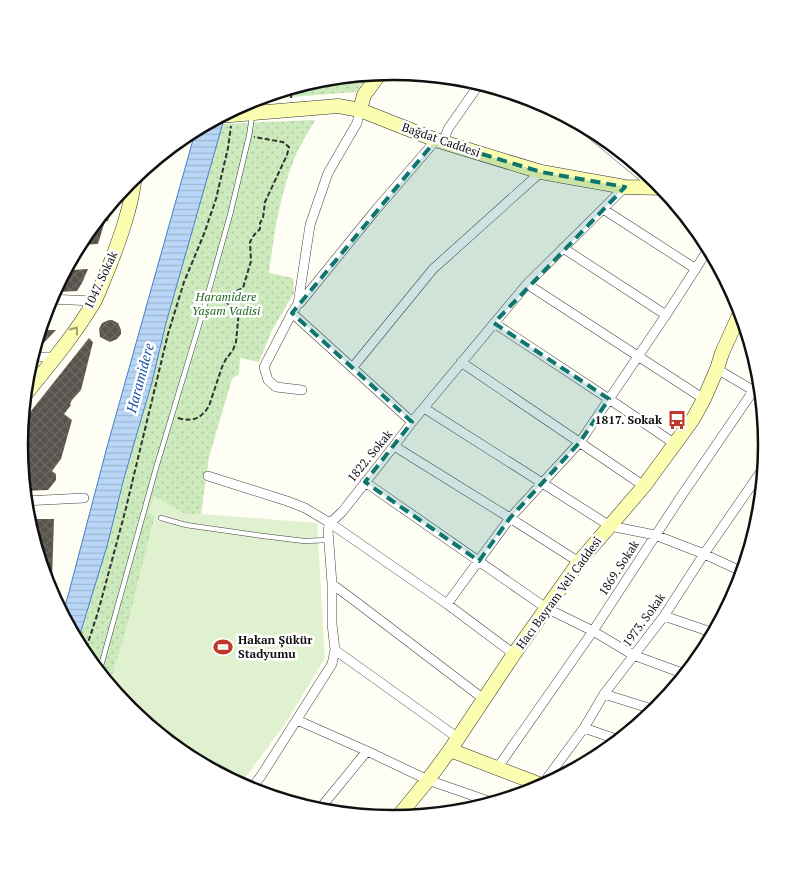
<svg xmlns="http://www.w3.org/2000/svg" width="785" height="890" font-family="'PT Serif',serif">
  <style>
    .park { fill: url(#park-dots) }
    .pitch { fill: #e0f1cf }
    .water { fill: url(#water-rules); stroke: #4180cc }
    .building { fill: url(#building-cross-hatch) }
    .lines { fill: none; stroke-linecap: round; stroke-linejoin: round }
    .lane-casing { stroke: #434343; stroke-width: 5.5 }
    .street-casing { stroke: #434343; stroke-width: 10 }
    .secondary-casing { stroke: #323232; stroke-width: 15 }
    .path { stroke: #323232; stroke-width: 2; stroke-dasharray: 5 2.5; stroke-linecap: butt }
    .lane { stroke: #fff; stroke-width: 4.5 }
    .street { stroke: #fff; stroke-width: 9 }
    .secondary { stroke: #fbfeb0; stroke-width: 14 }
    .oneway { stroke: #9d9f70 }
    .marked { fill: #0f766e; fill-opacity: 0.2; stroke: #0f766e; stroke-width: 4; stroke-dasharray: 10 6; stroke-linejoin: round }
    .labels { text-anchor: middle; stroke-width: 5; stroke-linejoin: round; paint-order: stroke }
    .street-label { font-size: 12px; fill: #101010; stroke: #fff }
    .park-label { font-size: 12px; font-style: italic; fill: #246820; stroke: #fff }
    .poi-label { font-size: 12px; font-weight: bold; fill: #101010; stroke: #fff; text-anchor: end }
    .water-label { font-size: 14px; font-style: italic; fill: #1952a2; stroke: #fff }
    .rim { fill: none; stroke: #101010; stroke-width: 2.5 }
  </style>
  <defs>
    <pattern id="park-dots" width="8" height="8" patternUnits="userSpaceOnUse" patternTransform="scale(1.25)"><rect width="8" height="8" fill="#cdeabd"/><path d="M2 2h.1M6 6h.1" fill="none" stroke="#afc8a1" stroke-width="1.8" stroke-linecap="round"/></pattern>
    <pattern id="water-rules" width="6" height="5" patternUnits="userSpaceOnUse" patternTransform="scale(1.25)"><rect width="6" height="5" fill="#b9d6f6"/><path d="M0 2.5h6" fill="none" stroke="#9eb7d2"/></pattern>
    <pattern id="building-cross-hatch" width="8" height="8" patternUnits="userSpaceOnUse" patternTransform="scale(1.25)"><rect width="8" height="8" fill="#59534d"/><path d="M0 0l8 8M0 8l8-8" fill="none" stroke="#6c6762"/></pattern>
  </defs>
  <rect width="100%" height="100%" fill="#fffef4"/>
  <path class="park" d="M369 74 356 92 278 98 280 90 320 78Z
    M315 120C309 132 300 144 295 157 280 194 274 233 269 273L293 278 294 293 271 332 259 362 240 358 239 374 232 379 209 457 201 514H185L154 497 149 512 155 516 125 635 109 685 82 652 77 644 107 546 124 478 152 382 166 323 222 124Z"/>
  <path class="pitch" d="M154 496 185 514H201L317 523 325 658 287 721 240 785 185 756 128 709 109 685 125 635 155 516 149 512Z"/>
  <path class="water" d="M226 112 166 323 152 382 124 478 107 546 77 644 62 616 69 592 107 447 196 129Z"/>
  <path class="building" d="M115 197 108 221H105L98 244 78 245 82 237Z
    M72 256 73 270 88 269 82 283 77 291 57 292 56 285Z
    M109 320H112L118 323 121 330V334L117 339 110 342 100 337 99 329 102 323Z
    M39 330H56L36 351H32Z
    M89 338 93 342 81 390 72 400 70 404 71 405 64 414 72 420 61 459 52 471 56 474V480L48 490 23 491 19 445 21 421 31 411Z
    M26 519H54L52 580H45Z"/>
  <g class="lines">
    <g class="lane-casing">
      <path id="lane" d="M161 518 186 525 263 536 304 541 329 540
        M99 673 156 468 200 322 230 215 249 136 252 117"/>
    </g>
    <g class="street-casing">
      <path id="street" d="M574 120 642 176 645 179 646 188
        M443 142 448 129 480 83
        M603 209 696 269
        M563 248 666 315
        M527 284 704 399
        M49 299 94 301
        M300 303 374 212 436 140
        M292 313 412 422
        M494 323 609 399 675 444
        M30 357H54
        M461 362 644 486
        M353 367 433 269 541 172
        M717 369 761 395
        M302 390 276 387 268 380 264 367 292 313 298 304 310 225 328 173 357 123 360 110
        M424 408 610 526 655 535 704 554 743 572
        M394 446 510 518 579 562
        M208 476 287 501 305 508 330 523 447 604 510 518 580 442 666 315 709 248
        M365 482 546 608 593 631 633 655 685 674
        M24 501 84 498
        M332 584 355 601 485 700
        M447 604 514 654
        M664 616 714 633
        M335 650 458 738
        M604 694 655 710
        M297 720 367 751 428 780 494 803
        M584 728 619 740
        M498 767 593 631 680 498 760 381
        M542 785 584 728 604 694 664 616 704 554 764 467
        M250 790 261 776 332 664 335 650 332 624V584L328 530 330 523 342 512 394 446 412 422 527 284 625 187
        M318 811 367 751"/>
    </g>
    <g class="secondary-casing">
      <path id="secondary" d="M360 110 364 95 381 72
        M219 116 338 106 360 110 436 140 541 172 625 187 663 188
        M24 396C48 366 74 336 94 302 100 291 104 278 109 267 121 236 131 208 135 176
        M450 750 544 786
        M397 818 428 780 450 750 514 654 579 562 644 486 693 419 704 399 717 369 722 353 741 311"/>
    </g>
    <path class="path" d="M291 98 292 87
      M215 296 232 293 243 288 251 261 250 242 254 235 260 229V223L263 218 265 202 287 155 289 147 283 142 254 137
      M178 418C192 422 201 419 209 406L222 367 226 359 233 350 236 342 239 310 214 296
      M84 655 98 612 125 512 168 334 184 282 204 234 216 199 228 148 231 126"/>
    <use href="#lane" class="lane"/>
    <use href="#street" class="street"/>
    <use href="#secondary" class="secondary"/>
  </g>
  <defs><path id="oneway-chevron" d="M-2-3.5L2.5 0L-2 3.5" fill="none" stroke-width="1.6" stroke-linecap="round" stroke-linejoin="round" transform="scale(1.25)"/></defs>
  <use class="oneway" href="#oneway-chevron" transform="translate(75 330) rotate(-54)"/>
  <path class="marked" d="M436 140 541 172 625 187 494 323 609 399 580 442 510 518 479 561 365 482 412 422 292 313Z"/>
  <defs>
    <g id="bus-bare" transform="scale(1.5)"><path d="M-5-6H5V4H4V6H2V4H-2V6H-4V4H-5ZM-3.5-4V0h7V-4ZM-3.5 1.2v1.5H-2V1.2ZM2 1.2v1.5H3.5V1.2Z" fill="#c03829" stroke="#fff" stroke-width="2.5" paint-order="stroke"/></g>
    <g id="stadium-bare" transform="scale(1.5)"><path d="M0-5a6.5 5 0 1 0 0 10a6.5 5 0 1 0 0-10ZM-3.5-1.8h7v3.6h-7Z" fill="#c03829" stroke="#fff" stroke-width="2.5" paint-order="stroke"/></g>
  </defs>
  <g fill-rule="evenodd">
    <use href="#bus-bare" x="677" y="420"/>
    <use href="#stadium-bare" x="223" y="647"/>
  </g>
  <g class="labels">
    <g class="street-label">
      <text transform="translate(441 140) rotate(19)" y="4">Bağdat Caddesi</text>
      <text transform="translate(101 280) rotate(-65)" y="4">1047. Sokak</text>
      <text transform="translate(370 456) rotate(-51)" y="4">1822. Sokak</text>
      <text transform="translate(619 568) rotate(-57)" y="4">1869. Sokak</text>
      <text transform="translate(559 593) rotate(-54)" y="4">Hacı Bayram Veli Caddesi</text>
      <text transform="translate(644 620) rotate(-54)" y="4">1973. Sokak</text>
    </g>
    <g class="park-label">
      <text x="226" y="301">Haramidere<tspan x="226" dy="14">Yaşam Vadisi</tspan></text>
    </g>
    <g class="poi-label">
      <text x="662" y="424">1817. Sokak</text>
      <text x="238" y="644" text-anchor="start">Hakan Şükür<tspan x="238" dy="14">Stadyumu</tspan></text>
    </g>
    <g class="water-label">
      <text transform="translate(140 378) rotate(-75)" y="5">Haramidere</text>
    </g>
  </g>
  <path d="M0 0H785V890H0ZM28 445a365 365 0 1 1 730 0a365 365 0 1 1-730 0Z" fill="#fff" fill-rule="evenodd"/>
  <path class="rim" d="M28 445a365 365 0 1 1 730 0a365 365 0 1 1-730 0Z"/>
</svg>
